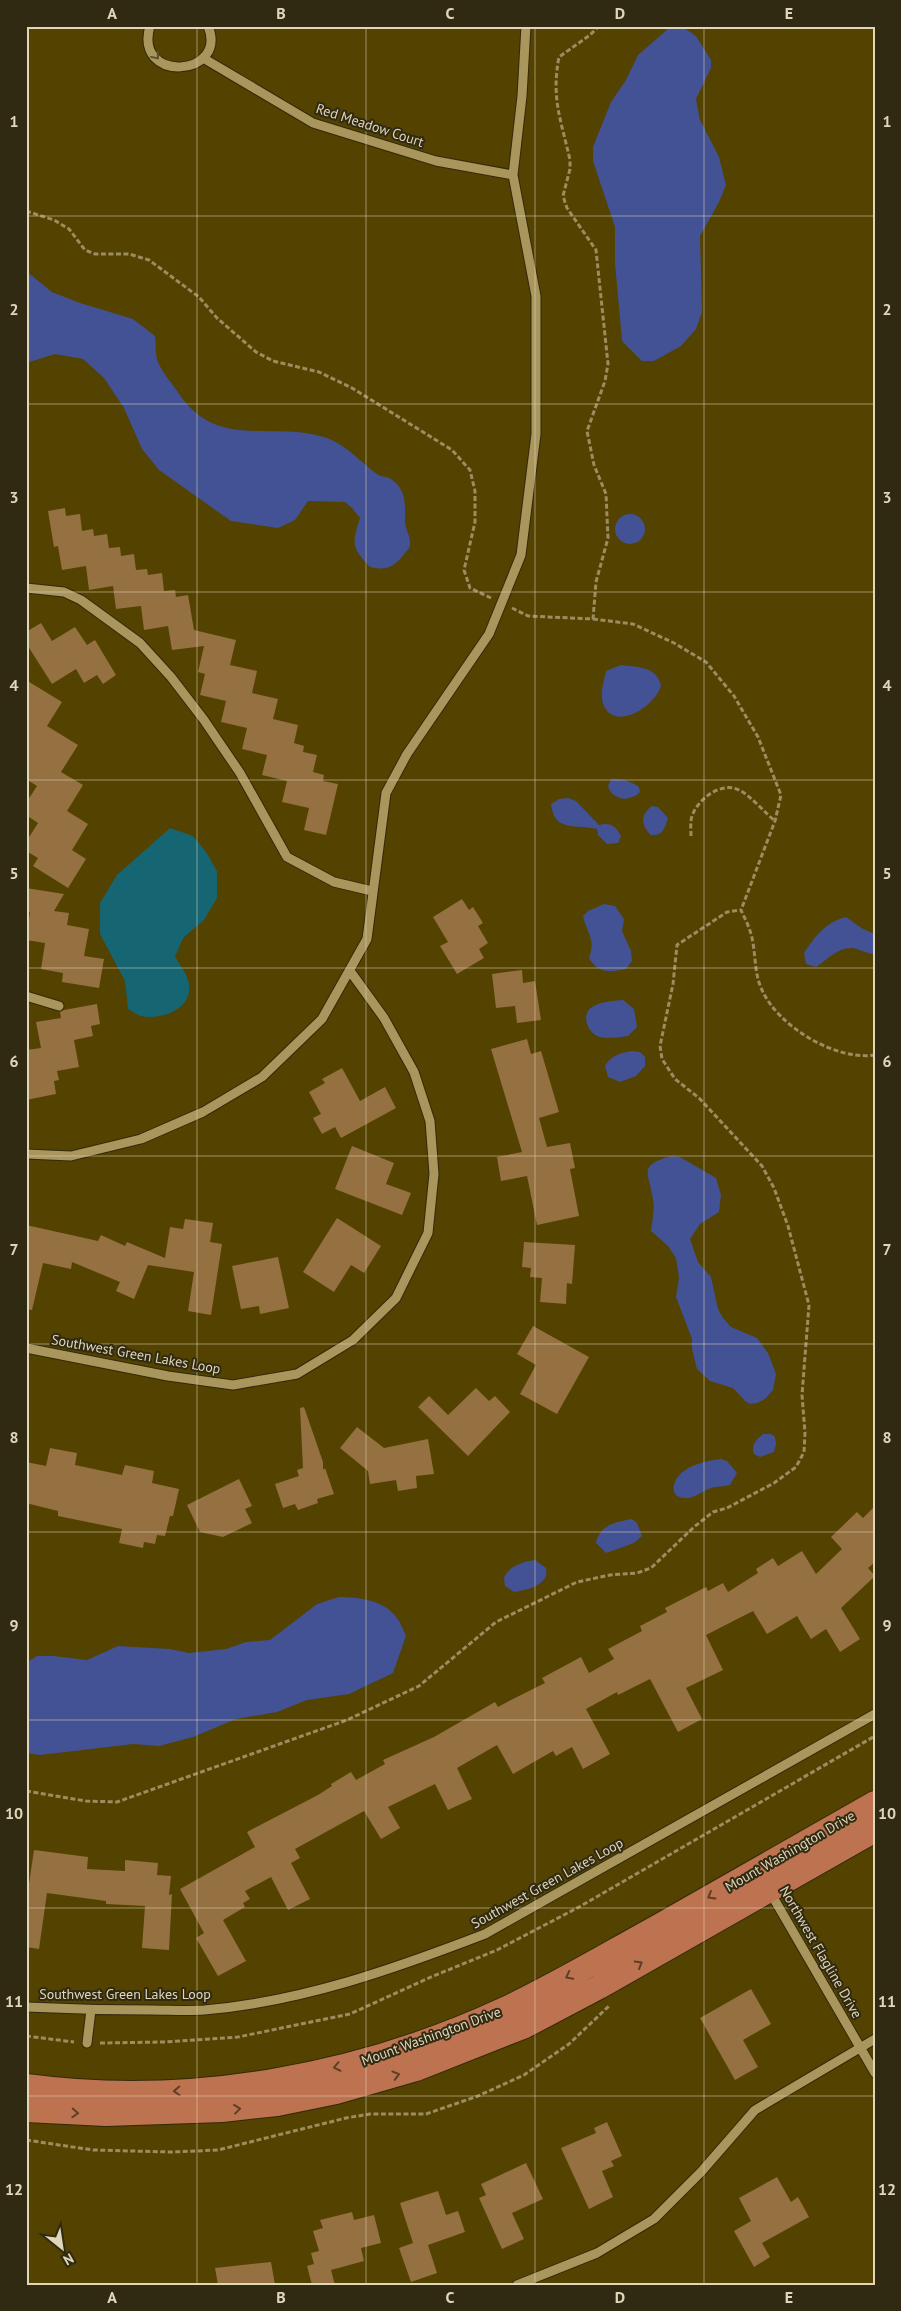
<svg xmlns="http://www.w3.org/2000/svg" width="901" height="2311" font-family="'PT Sans',sans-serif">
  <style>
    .green { fill: #435294 }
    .water { fill: #166572 }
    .building { fill: #957041 }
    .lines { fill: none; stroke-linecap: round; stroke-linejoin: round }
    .minor-casing { stroke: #33290b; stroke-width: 11 }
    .major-casing { stroke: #33290b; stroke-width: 26 }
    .path { stroke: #9b8d5f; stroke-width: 3; stroke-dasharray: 5 2.5; stroke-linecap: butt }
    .minor { stroke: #a9965d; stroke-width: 9 }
    .major { stroke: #be7350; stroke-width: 24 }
    .oneway { stroke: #5b502c }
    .oneway2 { stroke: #5b4025 }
    .grid { fill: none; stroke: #e0d6ba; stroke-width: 1; stroke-opacity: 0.55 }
    .labels { text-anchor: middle; stroke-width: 4; stroke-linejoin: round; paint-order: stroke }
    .street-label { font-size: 14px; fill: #e0d6ba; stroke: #312a12 }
    .neatline { fill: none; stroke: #e0d6ba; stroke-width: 2 }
    .grid-label { font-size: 16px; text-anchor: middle; font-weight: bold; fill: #e0d6ba }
  </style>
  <rect width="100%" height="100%" fill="#534200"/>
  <path class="green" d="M683 27 696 36 711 60V68L696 99 700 120 719 157 726 185 719 202 700 236 702 312 696 329 681 346 654 361H642L622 341 615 263V227L593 161V147L611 102 626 80 638 55 669 28Z
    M26 271 52 292 80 303 133 319 155 336C156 344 155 355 158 362 162 372 171 382 177 391 217 452 268 420 324 437 346 444 359 461 377 474 381 477 386 476 391 479 407 490 405 505 405 523 406 530 411 538 410 544 410 549 407 550 405 553 394 567 388 571 370 567 351 547 352 544 360 518L352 508 345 502 308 501 295 520 278 528 231 521 159 470 142 449 124 408 104 378 83 359 55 354 26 363Z
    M615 529a15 15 0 1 1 30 0a15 15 0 1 1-30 0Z
    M621 665C637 667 656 666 661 685 657 705 616 732 604 706 599 695 604 681 606 671Z
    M611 779C621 778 630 781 639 787L640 792C629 803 612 800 608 786Z
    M568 798 576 801 599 825C610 822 616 826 621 836L618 843 607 844 598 835 597 829C577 824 554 833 551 804L559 799Z
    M652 806 658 807 668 818C665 828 663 836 651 835 641 826 640 814 652 806Z
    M604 904 615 906 624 919 622 931 631 951 632 961 626 969C610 972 598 974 589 958 596 939 587 934 583 916L588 911Z
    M846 917 863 929 875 934V954C866 954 859 948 851 948 837 948 827 960 816 967L806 964 804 953C815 936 826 922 846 917Z
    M623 1000 634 1009 637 1027 628 1036C620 1037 609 1039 600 1037 588 1034 580 1015 592 1007 602 1001 613 1001 623 1000Z
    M632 1051 640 1052 645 1057V1066L636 1076 620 1082 608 1077 605 1066C611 1055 620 1053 632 1051Z
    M671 1156 680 1157 716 1178 721 1195 719 1212 700 1224 690 1239 698 1262 711 1277 718 1309 723 1318 731 1327 757 1338 768 1353 776 1374 773 1390 765 1399 757 1403 750 1404 745 1401 733 1388 710 1381 697 1369 692 1349V1339L676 1297 679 1278 676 1258 668 1246 651 1231C652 1221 655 1209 653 1200 649 1172 637 1166 671 1156Z
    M763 1434H771L775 1437 776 1444 774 1452 760 1457 754 1454C751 1445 756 1440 763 1434Z
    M721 1459 727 1461 737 1473 730 1485C724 1487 717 1486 711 1488 702 1491 694 1499 685 1498 667 1498 673 1478 684 1471 693 1464 709 1460 721 1459Z
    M632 1519 637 1523 642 1536 634 1543 606 1553 596 1543C600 1525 615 1522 632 1519Z
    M535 1560 546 1568C550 1585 527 1590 514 1592L505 1586 504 1578C507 1567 524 1561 535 1560Z
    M339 1597C358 1597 385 1600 397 1618 401 1623 403 1630 406 1636L393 1673 349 1694 307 1700 277 1712 236 1719 193 1737 159 1746 133 1744 40 1755 26 1753V1663L37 1656H54L87 1660 118 1646 170 1649 189 1653 226 1649 246 1642 270 1640 317 1604Z"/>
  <path class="water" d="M170 828 193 836 206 852 217 871V898L204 920 183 938 175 957C182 968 191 978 189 992 186 1012 157 1020 141 1016 137 1015 132 1011 128 1009L125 981 100 934V903L117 875Z"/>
  <path class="building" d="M65 508 66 516 80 514 82 531 93 529 94 536 107 534 109 548 120 547 121 556 134 554 136 570 147 569 148 575 162 573 164 591 175 590 176 597 188 595 194 630 236 640 230 665 257 671 252 693 278 699 273 719 298 725 294 743 304 746 303 752 317 755 313 772 324 775 323 781 338 784 326 835 304 830 309 808 282 802 287 781 262 775 267 755 242 749 247 728 221 722 226 701 200 695 205 674 198 672 204 646 172 650 168 626 144 630 141 606 116 609 113 586 89 590 86 566 62 570 58 546 54 547 48 511Z
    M41 623 52 641 75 627 87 645 95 640 116 675 103 684 97 675 84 683 76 669 52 684 26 643V632Z
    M26 680 62 702 47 726 78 745 61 772 83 785 67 811 88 824 72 850 86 859 68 888 33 866 38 858 26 851V842L38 823 26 815V803L37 786 26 779Z
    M26 888 64 894 54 911 69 913 67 925 89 929 84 956 104 959 99 988 62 982 63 973 41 969 45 943 26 940 30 912H26Z
    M462 899 469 910 473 907 483 923 478 926 488 943 479 949 484 958 457 974 440 946 448 942 433 917Z
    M522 970 523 983 535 981 541 1020 517 1023 515 1006 496 1008 492 974Z
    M97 1004 100 1024 91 1026 93 1036 74 1040 79 1067 57 1071 59 1080 54 1081 56 1094 26 1100V1050L41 1048 36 1022 61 1018 60 1012 64 1010Z
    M527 1039 531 1054 541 1051 559 1112 539 1118 547 1147 570 1143 575 1168 570 1169 579 1216 537 1225 527 1176 501 1181 497 1157 522 1152 491 1049Z
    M342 1068 360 1101 385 1087 396 1108 341 1138 335 1127 322 1134 313 1118 321 1114 309 1092 325 1083 322 1079Z
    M352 1146 394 1163 386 1184 411 1193 402 1215 335 1189Z
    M337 1218 381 1246 364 1273 351 1265 334 1292 303 1272Z
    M185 1219 213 1223 210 1242 222 1244 211 1315 188 1311 194 1272 148 1265 134 1299 116 1291 120 1282 72 1262 71 1269 43 1263 32 1310 26 1309V1225L98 1241 101 1235 125 1246 127 1242 165 1258 170 1227 183 1229Z
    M524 1242 575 1245 572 1284 567 1283 566 1304 540 1302 542 1278 530 1277 531 1268 522 1267Z
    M278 1257 289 1308 260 1314 259 1306 241 1309 232 1266Z
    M533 1326 589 1357 557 1414 520 1394 536 1365 517 1354Z
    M476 1388 489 1401 495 1396 510 1412 468 1456 418 1407 429 1396 448 1415Z
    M304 1407 323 1462V1470L325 1468 334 1494 317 1499 318 1503 298 1510 295 1504 283 1508 275 1484 299 1476 297 1470 303 1468 300 1408Z
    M357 1427 384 1448 428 1439 434 1474 416 1476 417 1488 398 1491 396 1480 370 1484 368 1471 340 1448Z
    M50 1448 77 1453 75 1465 122 1475 125 1465 154 1471 152 1483 179 1489 173 1516H170L165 1536 157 1535 155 1544 144 1542 143 1548 119 1543 122 1529 58 1516V1511L26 1503V1462L46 1466Z
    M239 1479 252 1506 245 1509 252 1523 223 1537 200 1532 187 1505Z
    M875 1506V1562L868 1568 875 1576 841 1608 860 1639 840 1652 826 1629 811 1639 797 1616 767 1634 753 1611 706 1635 723 1670 686 1688 702 1719 678 1732 650 1679 618 1695 617 1692 586 1709 610 1754 583 1769 572 1747 556 1756 553 1751 513 1774 497 1745 457 1768 472 1799 448 1810 435 1784 388 1807 400 1828 381 1839 364 1811 295 1849 300 1858 291 1863 310 1899 288 1910 271 1877 245 1891 250 1899 243 1903 245 1907 223 1920 246 1961 218 1976 196 1938 204 1933 180 1889 255 1847 247 1832 318 1795 332 1786 331 1784 351 1772 356 1780 385 1764 383 1760 434 1737 495 1702 498 1707 509 1701 545 1683 542 1678 581 1657 589 1673 614 1659 608 1649 642 1631 640 1626 667 1612 665 1608 706 1587 708 1591 723 1583 728 1592 758 1573 756 1569 773 1558 778 1566 802 1551 816 1574 842 1549 831 1537 857 1512 863 1518Z
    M34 1850 88 1857 87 1869 125 1871V1860L158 1863 157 1875 171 1876 169 1895 172 1894 169 1950 142 1948 145 1906 106 1904V1901L47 1893 39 1949 26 1947V1904Z
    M751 1989 771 2024 743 2040 758 2067 735 2080 700 2018Z
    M607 2122 622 2156 611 2161 614 2166 602 2171 613 2197 589 2209 561 2148 596 2133 594 2128Z
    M526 2163 543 2199 512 2213 524 2239 502 2249 479 2198 486 2195 481 2184Z
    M777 2177 791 2202 798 2197 809 2217 762 2243 770 2257 754 2267 734 2231 751 2221 739 2198Z
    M438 2191 446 2215 458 2211 465 2232 428 2245 437 2273 411 2282 399 2248 413 2243 400 2203Z
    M352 2212 354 2220 374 2215 381 2243 361 2248 364 2261 331 2270 335 2285H312L307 2266 314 2264 311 2253 319 2251 313 2231 323 2228 320 2220Z
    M271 2262 275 2285H218L215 2268Z"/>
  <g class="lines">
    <g class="minor-casing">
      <path id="minor" d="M150 26C133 84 229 77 208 26
        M203 58 313 123 436 161 513 175
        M26 588 64 592 81 600 140 643 171 677 204 720 240 773 287 857 334 882 372 891
        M26 996 59 1006
        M26 1154 71 1156 141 1139 203 1112 262 1077 322 1019 367 939 386 793 407 754 489 634 521 555 536 434V296L513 175 522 96 526 26
        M26 1348 168 1376 233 1385 297 1374 353 1340 396 1298 428 1233 434 1174 430 1121 414 1072 384 1018 350 971
        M770 1892 875 2073
        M26 2007C68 2009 109 2010 151 2010 169 2010 187 2011 204 2010 301 2002 394 1969 485 1934L875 1714
        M87 2043 91 2010
        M517 2285 597 2253 654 2219 701 2172 755 2110 875 2039"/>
    </g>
    <g class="major-casing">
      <path id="major" d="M26 2086C188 2108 358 2077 505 2009 558 1984 608 1954 659 1926 731 1885 803 1844 875 1803
        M26 2110 106 2114 222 2110 277 2104 336 2092 416 2069 525 2026 599 1987 875 1830"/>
    </g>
    <path class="path" d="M26 211 54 220 69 229 85 250 95 254H129L149 260 199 297 217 318 256 352 273 361 319 372 352 388 452 450 470 470 475 491V522L464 570 470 588 491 598
      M512 608 528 616 593 619 596 582 608 538 606 494 594 465 587 431 605 381 608 364 596 250 567 208 563 196 570 169V160C561 120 551 98 559 57L590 35 599 26
      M593 619 633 624 674 643 706 662 734 696 758 737 781 795 775 821 741 910
      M691 836C691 829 690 822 692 816 698 799 721 781 739 790 750 795 765 813 775 821
      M26 1791 86 1801 117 1802 347 1720 419 1686 496 1622 577 1582 610 1575 637 1573 651 1568 694 1527 713 1512 727 1508 774 1483 796 1467 804 1452 805 1433 802 1395 809 1305 788 1226 774 1188 762 1166 699 1098 675 1079 662 1059 660 1046 673 984 677 945 727 912 741 910C745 919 750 928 752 938 756 956 754 973 762 990 778 1026 835 1061 875 1055
      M26 2036 74 2042
      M100 2043 165 2042 238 2037 350 2014 431 1977 497 1950 579 1907 875 1736
      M26 2140 93 2150 172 2152 218 2150 346 2118 370 2114H426L478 2096 524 2075 569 2044 609 2006"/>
    <use href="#minor" class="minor"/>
    <use href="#major" class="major"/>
  </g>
  <defs><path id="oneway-chevron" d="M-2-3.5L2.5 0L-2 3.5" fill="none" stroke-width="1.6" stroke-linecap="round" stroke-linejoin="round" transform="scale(1.25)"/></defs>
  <use class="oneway" href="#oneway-chevron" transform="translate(156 56) rotate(50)"/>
  <g class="oneway2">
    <use href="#oneway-chevron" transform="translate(711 1896) rotate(150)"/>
    <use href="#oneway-chevron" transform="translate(639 1964) rotate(-30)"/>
    <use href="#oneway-chevron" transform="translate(569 1976) rotate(153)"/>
    <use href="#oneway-chevron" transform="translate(337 2067) rotate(168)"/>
    <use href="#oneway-chevron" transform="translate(396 2075) rotate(-16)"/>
    <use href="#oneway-chevron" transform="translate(177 2091) rotate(178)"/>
    <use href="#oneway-chevron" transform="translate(237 2109) rotate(-7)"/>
    <use href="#oneway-chevron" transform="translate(75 2113) rotate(3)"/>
  </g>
  <path class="grid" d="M197 26V2285M366 26V2285M535 26V2285M704 26V2285M26 216H875M26 404H875M26 592H875M26 780H875M26 968H875M26 1156H875M26 1344H875M26 1532H875M26 1720H875M26 1908H875M26 2096H875"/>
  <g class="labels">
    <g class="street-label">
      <text transform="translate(370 125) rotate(18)" y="5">Red Meadow Court</text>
      <text transform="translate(136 1354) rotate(10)" y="5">Southwest Green Lakes Loop</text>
      <text transform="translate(790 1851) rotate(-30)" y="5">Mount Washington Drive</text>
      <text transform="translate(547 1883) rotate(-29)" y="5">Southwest Green Lakes Loop</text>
      <text transform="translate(821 1952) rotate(60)" y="5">Northwest Flagline Drive</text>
      <text x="125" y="1999">Southwest Green Lakes Loop</text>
      <text transform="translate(431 2036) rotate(-20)" y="5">Mount Washington Drive</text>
    </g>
  </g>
  <rect width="901" height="2311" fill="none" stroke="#312a12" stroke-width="55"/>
  <g transform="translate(62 2248) rotate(150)" stroke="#312a12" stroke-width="4" paint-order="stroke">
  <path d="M0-4L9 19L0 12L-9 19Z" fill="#e0d6ba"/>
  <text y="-8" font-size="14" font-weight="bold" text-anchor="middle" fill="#e0d6ba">N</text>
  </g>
  <rect x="28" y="28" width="846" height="2256" class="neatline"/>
  <g class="grid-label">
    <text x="112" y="19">A</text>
    <text x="281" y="19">B</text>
    <text x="450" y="19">C</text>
    <text x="620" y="19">D</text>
    <text x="789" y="19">E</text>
    <text x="14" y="127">1</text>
    <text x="887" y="127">1</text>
    <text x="14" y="315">2</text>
    <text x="887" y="315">2</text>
    <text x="14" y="503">3</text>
    <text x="887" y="503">3</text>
    <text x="14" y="691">4</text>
    <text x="887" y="691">4</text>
    <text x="14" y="879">5</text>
    <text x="887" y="879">5</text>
    <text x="14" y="1067">6</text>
    <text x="887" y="1067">6</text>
    <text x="14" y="1255">7</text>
    <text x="887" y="1255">7</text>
    <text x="14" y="1443">8</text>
    <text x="887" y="1443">8</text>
    <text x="14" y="1631">9</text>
    <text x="887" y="1631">9</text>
    <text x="14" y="1819">10</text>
    <text x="887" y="1819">10</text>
    <text x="14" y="2007">11</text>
    <text x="887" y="2007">11</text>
    <text x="14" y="2195">12</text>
    <text x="887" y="2195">12</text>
    <text x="112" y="2303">A</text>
    <text x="281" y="2303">B</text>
    <text x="450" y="2303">C</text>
    <text x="620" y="2303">D</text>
    <text x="789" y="2303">E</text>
  </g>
</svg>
